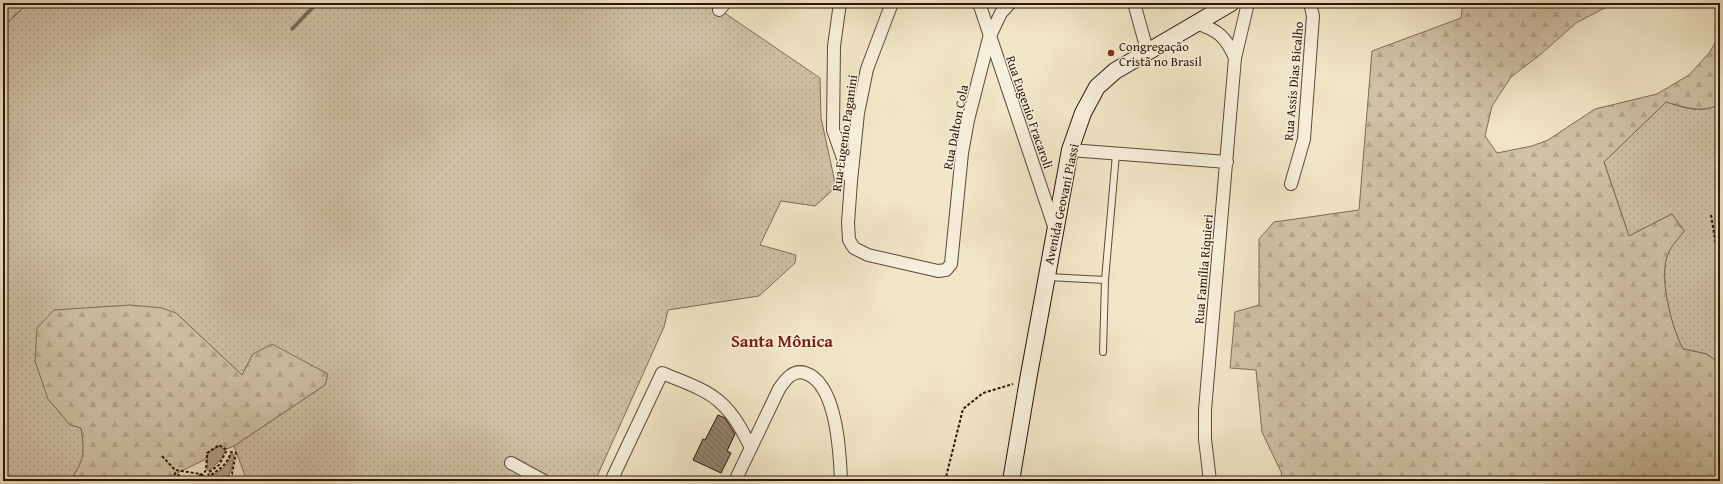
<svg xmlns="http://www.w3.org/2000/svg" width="1723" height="484" font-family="'Gentium Book Plus',serif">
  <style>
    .grass { fill: url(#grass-dots); stroke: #7e6b58 }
    .forest { fill: url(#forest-firs); stroke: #7e6b58 }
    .water { fill: #ae9f86; stroke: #7a6754 }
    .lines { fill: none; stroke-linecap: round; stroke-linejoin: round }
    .stream { stroke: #7a6754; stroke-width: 3.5 }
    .building { fill: url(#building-back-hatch); stroke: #2c1409 }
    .lane-casing { stroke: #5d4838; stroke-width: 8 }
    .street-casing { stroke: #5d4838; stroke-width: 14 }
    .secondary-casing { stroke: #2c1409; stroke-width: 18 }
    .path { stroke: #2c1409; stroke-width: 2; stroke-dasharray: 3 2; stroke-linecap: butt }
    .lane { stroke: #f6efdb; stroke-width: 6 }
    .street { stroke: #f6efdb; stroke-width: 12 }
    .secondary { stroke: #f6efdb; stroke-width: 16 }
    .poi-dot { fill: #8f2418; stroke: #f6efdb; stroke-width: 1.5 }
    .labels { text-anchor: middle; stroke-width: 3; stroke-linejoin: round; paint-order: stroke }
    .poi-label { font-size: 13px; fill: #2c1409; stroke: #f6efdb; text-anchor: start }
    .street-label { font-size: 13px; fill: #2c1409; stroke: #f6efdb }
    .district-label { font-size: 17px; font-weight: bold; fill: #7a1f14; stroke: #f6efdb }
  </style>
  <defs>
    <pattern id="grass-dots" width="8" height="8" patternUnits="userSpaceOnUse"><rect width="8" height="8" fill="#d0c2a7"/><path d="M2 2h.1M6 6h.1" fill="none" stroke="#b3a68e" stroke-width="1.8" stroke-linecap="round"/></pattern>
    <pattern id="forest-firs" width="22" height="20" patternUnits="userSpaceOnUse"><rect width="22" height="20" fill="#d0c2a7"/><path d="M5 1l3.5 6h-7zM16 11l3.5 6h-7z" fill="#b3a68e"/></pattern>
    <pattern id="building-back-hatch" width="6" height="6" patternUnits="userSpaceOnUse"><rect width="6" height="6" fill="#92816c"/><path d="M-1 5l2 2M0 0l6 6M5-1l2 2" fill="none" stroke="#776857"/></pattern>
  </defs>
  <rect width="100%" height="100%" fill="#f1e6c7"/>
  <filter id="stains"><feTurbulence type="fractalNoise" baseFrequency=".005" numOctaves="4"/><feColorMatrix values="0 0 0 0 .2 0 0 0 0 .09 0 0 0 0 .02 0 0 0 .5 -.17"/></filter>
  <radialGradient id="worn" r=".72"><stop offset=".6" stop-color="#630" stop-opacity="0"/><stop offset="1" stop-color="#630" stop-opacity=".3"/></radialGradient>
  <path class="grass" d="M28 3H710L820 78 821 118 836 187 815 206 781 201 760 245 796 255 795 263 759 296 668 310 664 327 595 481H247L234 446 325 385 253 354 242 375 176 313 81 428C86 455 85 458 70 481H3V27Z
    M1666 102C1685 108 1701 114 1720 104V364L1707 354 1683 349C1672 329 1658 277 1668 254 1671 246 1679 238 1684 231L1672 214 1629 236 1604 162Z"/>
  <path class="forest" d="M3 3H28L3 27Z
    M1463 3H1614L1576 23 1541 54 1511 77 1492 106 1485 136 1497 153 1532 146 1548 140 1595 109 1657 94 1689 75 1710 52 1720 34V104C1701 114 1685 107 1666 102L1604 162 1629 236 1672 214 1684 231C1679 238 1671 246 1668 254 1658 277 1672 329 1683 349L1707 354 1720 364V481H1283L1281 472 1262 432 1256 370 1230 368 1235 312 1259 305V239L1274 222 1359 210 1372 51 1461 18Z
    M130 305 162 308 176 313 242 375 253 354 272 344 328 374 325 385 234 446 224 450 219 446 208 453V458L161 481H70C84 460 85 453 81 428L70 425 48 399 35 361 37 328 54 310Z"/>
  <path class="water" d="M220 446 225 451C221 461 216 464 209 471L207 469 208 453Z
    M231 454 234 455C231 475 230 481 208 481L209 477C220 471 228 467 231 454Z"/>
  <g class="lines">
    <path class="stream" d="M292 29 317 3"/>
  </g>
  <path class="building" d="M718 415 725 418 735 434 727 451 731 453 721 473 693 460 703 439 705 440Z"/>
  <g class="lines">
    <g class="lane-casing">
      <path id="lane" d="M1048 277 1105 280
        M1103 352 1105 280 1116 154"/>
    </g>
    <g class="street-casing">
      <path id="street" d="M840 3 834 46 833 130 850 178
        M892 3 867 69 858 113 851 181 848 223 849 240 854 248 868 255 938 271 946 270 951 264 962 153 968 120 989 38 1001 13 1010 3
        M979 3 1055 229
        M1134 3 1147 50
        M719 10 725 3
        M1196 23C1218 30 1226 37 1235 58
        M1070 150 1227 162
        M1291 184 1304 139 1313 16 1310 3
        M511 463 544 481
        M611 481 662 373C681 381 707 389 722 404 735 416 743 432 751 448
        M735 481 779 389C785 380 793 369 805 373 837 383 840 453 841 481
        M1210 481 1205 439V410L1235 58 1248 3"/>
    </g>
    <g class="secondary-casing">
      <path id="secondary" d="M1011 481 1028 380 1070 150 1083 113 1097 87 1115 71 1231 3"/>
    </g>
    <path class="path" d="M1711 215 1720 270
      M162 456 175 470 201 474 196 480 182 477 175 473 174 481
      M199 481 206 470 207 453 219 445 227 450 219 465 208 473 209 476C220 469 227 465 231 452L236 453 232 474 223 481
      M945 481 963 409 983 393 1013 384"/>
    <use href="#lane" class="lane"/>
    <use href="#street" class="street"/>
    <use href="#secondary" class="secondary"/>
  </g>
  <circle class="poi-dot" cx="1111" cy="53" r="4"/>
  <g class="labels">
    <g class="poi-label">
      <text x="1119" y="51">Congregação<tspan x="1119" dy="15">Cristã no Brasil</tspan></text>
    </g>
    <g class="street-label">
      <text transform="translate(1293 81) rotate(-85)" y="5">Rua Assis Dias Bicalho</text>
      <text transform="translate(1030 112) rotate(71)" y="5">Rua Eugenio Fracaroli</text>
      <text transform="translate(955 127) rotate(-79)" y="5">Rua Dalton Cola</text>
      <text transform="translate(844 133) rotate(-82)" y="5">Rua Eugenio Paganini</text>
      <text transform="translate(1061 204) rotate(-78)" y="5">Avenida Geovani Piassi</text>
      <text transform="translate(1203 269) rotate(-85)" y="5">Rua Família Riquieri</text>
    </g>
    <g class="district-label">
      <text x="782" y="347">Santa Mônica</text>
    </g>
  </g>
  <rect width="1723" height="484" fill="none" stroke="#f1e6c7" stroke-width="16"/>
  <rect x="4" y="4" width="1715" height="476" fill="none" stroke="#2c1409" stroke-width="2"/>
  <rect x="8" y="8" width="1707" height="468" fill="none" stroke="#2c1409"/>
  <rect width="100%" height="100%" filter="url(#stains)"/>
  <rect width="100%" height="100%" fill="url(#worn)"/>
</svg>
